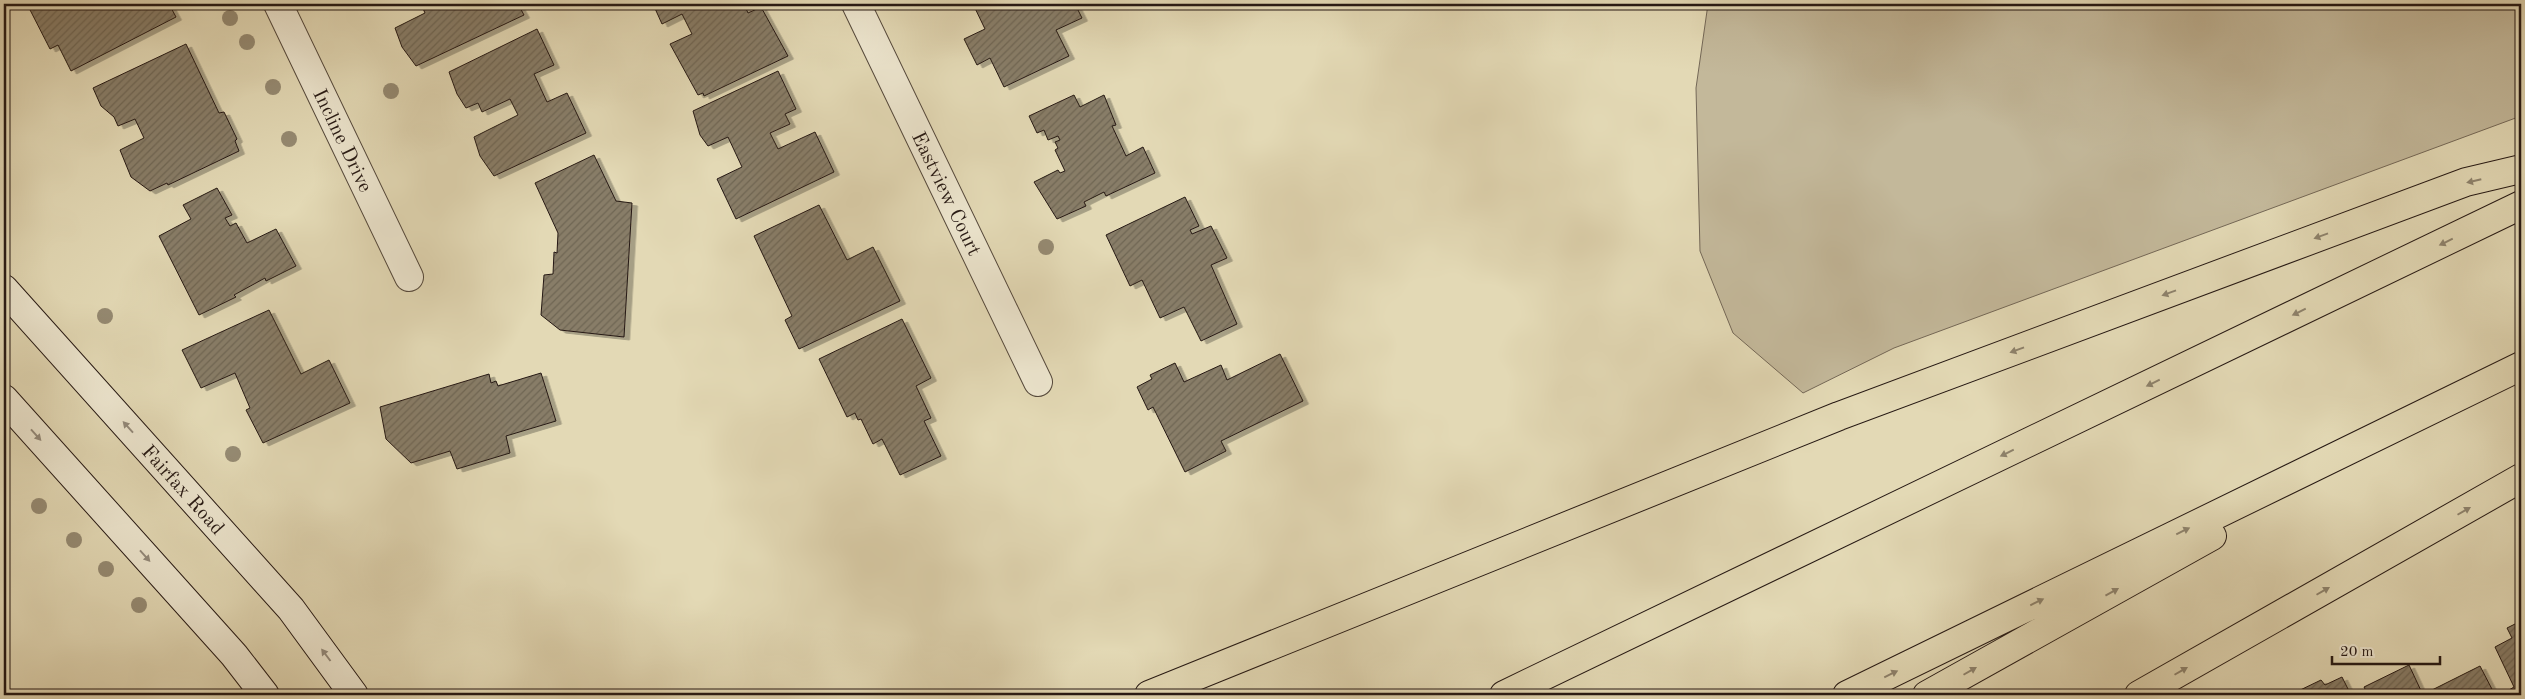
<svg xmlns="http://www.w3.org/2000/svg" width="2525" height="699" font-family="'Old Standard TT',serif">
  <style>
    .green { fill: #c3b89a; stroke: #746857 }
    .building { fill: url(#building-hatch); stroke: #261914; filter: url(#shadow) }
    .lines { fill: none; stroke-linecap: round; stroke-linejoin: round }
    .street-casing { stroke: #55493c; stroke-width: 30 }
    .secondary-casing { stroke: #261914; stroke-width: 30 }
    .highway-casing { stroke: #261914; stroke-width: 30 }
    .street { stroke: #ede6cf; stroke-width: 28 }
    .secondary { stroke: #ede6cf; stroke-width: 28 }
    .highway { stroke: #e3d9b5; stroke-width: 28 }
    .tree { fill: #958a72 }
    .oneway { fill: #8e836d }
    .oneway2 { fill: #938a7b }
    .labels { text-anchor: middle; stroke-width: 4; stroke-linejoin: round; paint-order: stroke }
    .street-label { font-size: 20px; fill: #261914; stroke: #ede6cf }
  </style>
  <defs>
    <pattern id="building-hatch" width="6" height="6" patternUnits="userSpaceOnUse" patternTransform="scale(1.25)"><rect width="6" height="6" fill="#887d68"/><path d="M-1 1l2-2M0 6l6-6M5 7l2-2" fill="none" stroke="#6f6654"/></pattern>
    <filter id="shadow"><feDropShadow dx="5.5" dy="3" stdDeviation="0" flood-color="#0004"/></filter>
  </defs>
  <rect width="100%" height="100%" fill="#e3d9b5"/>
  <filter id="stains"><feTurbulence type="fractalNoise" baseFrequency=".004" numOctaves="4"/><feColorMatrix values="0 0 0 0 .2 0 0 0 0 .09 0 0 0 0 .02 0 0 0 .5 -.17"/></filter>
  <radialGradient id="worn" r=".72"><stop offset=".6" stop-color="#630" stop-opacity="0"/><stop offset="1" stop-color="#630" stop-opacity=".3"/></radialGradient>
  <path class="green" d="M1708 4H2521V116L1894 348 1803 393 1733 333 1700 251 1696 88Z"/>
  <path class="building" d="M27 4H169L176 17 71 71 58 45 50 49Z
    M421 4H518L524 15 416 66 402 47 395 28 425 13Z
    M653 4H744L748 13 761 7 788 56 704 96 703 93 698 95 670 44 692 34 682 14 662 24Z
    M973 4H1006L1008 7 1014 4H1075L1082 18 1056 30 1069 56 1004 87 990 58 977 65 964 39 985 29Z
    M537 29 554 65 534 74 547 102 567 93 586 133 494 176 480 156 474 137 518 115 510 99 482 112 478 103 466 108 457 94 449 72Z
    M186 44 219 113 224 112 237 139 235 141 239 151 168 185 167 183 150 191 131 177 120 150 144 138 135 119 118 126 114 117 101 106 93 88Z
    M778 71 796 109 785 114 790 124 770 133 778 149 815 132 834 172 736 219 717 179 742 167 728 137 708 146 700 135 693 111Z
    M1074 95 1080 107 1104 95 1116 125 1112 126 1126 156 1143 147 1155 173 1106 196 1104 192 1084 202 1086 206 1057 219 1034 182 1058 170 1060 173 1065 171 1055 150 1058 148 1055 142 1060 140 1058 136 1048 140 1044 130 1037 133 1029 116Z
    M594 155 616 201 632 203 624 337 560 330 541 315 544 275 553 274 554 252 557 253 558 233 535 183Z
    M217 188 232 215 225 218 230 226 236 223 247 243 276 229 296 266 266 281 265 278 234 295 236 297 199 315 159 236 191 219 183 205Z
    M1185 197 1199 226 1190 230 1192 234 1211 226 1227 258 1211 265 1237 324 1201 341 1184 307 1160 318 1142 280 1130 286 1106 235Z
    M819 205 847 260 873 247 900 301 799 349 785 320 792 316 754 236Z
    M269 310 301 374 329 360 350 403 263 443 246 410 250 408 235 373 201 388 182 350Z
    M902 319 931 378 916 386 931 418 924 421 941 456 900 475 882 439 873 444 861 419 858 420 855 413 847 417 819 359Z
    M1280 354 1303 401 1221 441 1226 451 1185 472 1153 407 1148 410 1137 387 1152 379 1150 375 1175 363 1184 382 1221 365 1227 380Z
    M541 373 556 421 506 436 510 453 457 469 450 451 411 463 386 439 380 407 489 374 491 383 496 381 498 386Z
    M2521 621V695H2512L2509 690 2514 687 2495 647 2512 638 2507 628Z
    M2409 665 2423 695H2368L2364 687Z
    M2480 666 2495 695H2435L2432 690Z
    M2342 677 2351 695 2292 694 2321 680 2325 685Z"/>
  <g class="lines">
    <g class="street-casing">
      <g id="street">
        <path id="s1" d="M278 4 409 277"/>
        <path id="s2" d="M856 4 1038 382"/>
      </g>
    </g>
    <g class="secondary-casing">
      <g id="secondary">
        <path id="s3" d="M4 289 291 609 354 695"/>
        <path d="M4 399 234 655 265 695"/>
      </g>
    </g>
    <g class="highway-casing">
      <path id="highway" d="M1149 695 1839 416 2466 182 2521 169
        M1504 695 2521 205
        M1847 695 2521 366
        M1927 695 2212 536
        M2139 695 2521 478"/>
    </g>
    <use href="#street" class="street"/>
    <use href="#secondary" class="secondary"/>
    <use href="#highway" class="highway"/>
  </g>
  <g class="tree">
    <circle cx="230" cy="18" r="8"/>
    <circle cx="247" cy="42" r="8"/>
    <circle cx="273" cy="87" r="8"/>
    <circle cx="391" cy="91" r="8"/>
    <circle cx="289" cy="139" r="8"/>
    <circle cx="1046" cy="247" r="8"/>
    <circle cx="105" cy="316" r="8"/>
    <circle cx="233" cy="454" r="8"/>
    <circle cx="39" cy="506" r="8"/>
    <circle cx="74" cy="540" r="8"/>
    <circle cx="106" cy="569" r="8"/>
    <circle cx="139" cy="605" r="8"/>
  </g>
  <defs><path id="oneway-solid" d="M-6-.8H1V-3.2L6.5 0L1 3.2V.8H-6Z" transform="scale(1.25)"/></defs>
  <g class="oneway">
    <use href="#oneway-solid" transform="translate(2474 181) rotate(167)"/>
    <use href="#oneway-solid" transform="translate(2321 236) rotate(160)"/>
    <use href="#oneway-solid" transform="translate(2446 242) rotate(154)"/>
    <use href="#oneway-solid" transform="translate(2169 293) rotate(160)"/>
    <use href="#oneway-solid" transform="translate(2299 312) rotate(154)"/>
    <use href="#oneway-solid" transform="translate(2017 350) rotate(160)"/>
    <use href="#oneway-solid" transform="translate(2153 383) rotate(154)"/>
    <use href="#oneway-solid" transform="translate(2007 453) rotate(154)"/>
    <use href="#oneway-solid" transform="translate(2464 511) rotate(-30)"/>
    <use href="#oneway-solid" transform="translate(2183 531) rotate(-26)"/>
    <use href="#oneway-solid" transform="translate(2323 591) rotate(-30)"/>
    <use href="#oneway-solid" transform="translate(2112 592) rotate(-29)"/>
    <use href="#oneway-solid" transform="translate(2037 602) rotate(-26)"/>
    <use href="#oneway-solid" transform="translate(1970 671) rotate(-30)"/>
    <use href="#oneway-solid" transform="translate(2181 671) rotate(-30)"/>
    <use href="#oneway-solid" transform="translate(1891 674) rotate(-26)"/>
  </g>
  <g class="oneway2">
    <use href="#oneway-solid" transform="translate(128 427) rotate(-132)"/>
    <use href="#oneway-solid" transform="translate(36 435) rotate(48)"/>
    <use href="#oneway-solid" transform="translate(145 556) rotate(48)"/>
    <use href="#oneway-solid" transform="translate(326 655) rotate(-127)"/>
  </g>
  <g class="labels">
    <g class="street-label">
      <text dy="7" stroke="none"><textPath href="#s1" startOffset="151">Incline Drive</textPath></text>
      <text dy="7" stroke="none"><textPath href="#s2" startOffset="210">Eastview Court</textPath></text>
      <text dy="7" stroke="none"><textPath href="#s3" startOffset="269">Fairfax Road</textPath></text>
    </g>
  </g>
  <rect width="2525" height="699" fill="none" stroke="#e3d9b5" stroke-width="20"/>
  <rect x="5" y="5" width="2515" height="689" fill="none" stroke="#261914" stroke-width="2.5"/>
  <rect x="10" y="10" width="2505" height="679" fill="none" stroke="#261914"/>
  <path d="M2332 656v8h108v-8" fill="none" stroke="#261914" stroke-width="2.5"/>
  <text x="2340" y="656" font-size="15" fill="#261914" stroke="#ede6cf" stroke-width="4" paint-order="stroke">20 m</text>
  <rect width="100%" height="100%" filter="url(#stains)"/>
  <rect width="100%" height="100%" fill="url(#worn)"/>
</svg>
